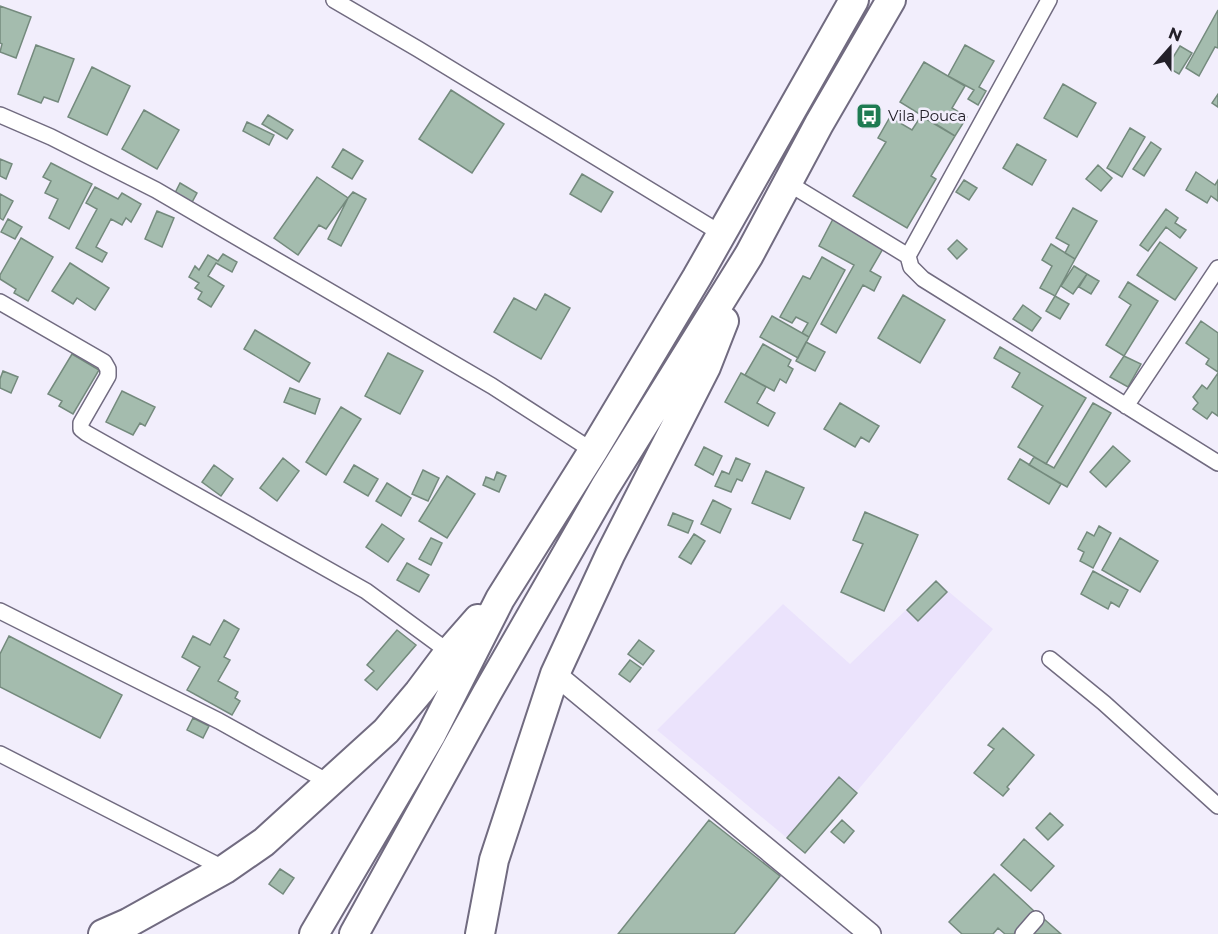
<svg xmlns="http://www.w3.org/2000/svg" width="1218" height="934" font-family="Montserrat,sans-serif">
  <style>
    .built { fill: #ebe3fc }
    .building { fill: #a4bcae; stroke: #748a7d; stroke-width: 1.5 }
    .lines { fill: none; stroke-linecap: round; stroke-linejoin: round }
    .street-casing { stroke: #716b80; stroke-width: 18 }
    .secondary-casing { stroke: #716b80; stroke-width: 24 }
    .highway-casing { stroke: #716b80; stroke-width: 32 }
    .street { stroke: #fff; stroke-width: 15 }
    .secondary { stroke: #fff; stroke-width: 21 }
    .highway { stroke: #fff; stroke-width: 28 }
    .labels { text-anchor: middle; stroke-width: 5; stroke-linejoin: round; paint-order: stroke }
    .poi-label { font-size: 15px; fill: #232029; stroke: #f2eefc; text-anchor: start }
  </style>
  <rect width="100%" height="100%" fill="#f2eefc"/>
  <path class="built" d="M936 581 993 629 805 853 657 730 783 604 850 664Z"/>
  <path class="building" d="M0 6 31 17 16 58 0 52 2 44 0 43Z
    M1218 10V48L1215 47 1199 76 1186 68Z
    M36 45 74 59 58 102 44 97 41 103 18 94Z
    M965 45 994 61 979 87 986 91 978 105 968 99 974 90 948 76Z
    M1180 46 1192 53 1179 74 1167 67Z
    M924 62 965 86 952 108 967 117 955 136 900 102Z
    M92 67 130 86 107 135 68 117Z
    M1063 84 1096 103 1077 137 1044 118Z
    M451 90 504 124 472 173 419 139Z
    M1218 94V107L1212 103Z
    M144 110 179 130 157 169 122 149Z
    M268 115 293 130 287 139 262 124Z
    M921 116 955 136 931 176 936 179 907 228 853 196 886 142 878 138 890 117 912 130Z
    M247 122 274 135 269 145 243 131Z
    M1130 128 1145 137 1122 177 1107 168Z
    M1151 142 1161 149 1144 176 1133 169Z
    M1017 144 1046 160 1032 185 1003 168Z
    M343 149 363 161 352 179 332 167Z
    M0 159 12 164 6 179 0 176Z
    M51 163 92 184 69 229 49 218 58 199 45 193 51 181 43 177Z
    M1098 165 1112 178 1101 191 1086 179Z
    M1196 172 1215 185 1218 180V201L1211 196 1207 203 1186 190Z
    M582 174 613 192 601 212 570 194Z
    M317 177 348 198 326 229 319 225 298 255 274 238Z
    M964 180 977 188 969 200 956 192Z
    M180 183 197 193 190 206 173 197Z
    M95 187 118 199 122 193 141 204 131 222 126 218 122 225 111 219 96 247 107 253 102 262 76 248 97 209 86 203Z
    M353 192 366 199 341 246 328 239 348 198Z
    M0 194 13 201 3 220 0 218Z
    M1073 208 1097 221 1075 259 1065 253 1069 245 1056 238Z
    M1166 209 1178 218 1175 223 1186 230 1180 238 1166 227 1148 251 1140 245Z
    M157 211 174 218 162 247 145 239Z
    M8 219 22 227 15 239 1 232Z
    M833 219 884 247 870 271 881 277 874 291 863 285 836 333 821 324 854 265 819 246Z
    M21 238 53 257 28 301 14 293 16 289 0 279V275Z
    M957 240 967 249 957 259 948 249Z
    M1160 242 1197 268 1175 300 1137 275Z
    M1051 244 1075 259 1055 296 1040 288 1052 266 1042 260Z
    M223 254 237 262 232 272 216 263 208 276 224 286 211 307 198 299 202 292 195 288 199 283 189 277 195 266 199 270 208 255 218 261Z
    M822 257 845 270 809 337 802 333 808 323 796 317 792 323 780 317 803 276 810 279Z
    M70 263 109 288 95 310 77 298 73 304 52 291Z
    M1074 266 1087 274 1073 294 1061 286Z
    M1087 274 1099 281 1091 294 1079 287Z
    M1128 282 1158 301 1124 356 1106 345 1131 305 1119 297Z
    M545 294 570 308 541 359 494 332 514 298 536 310Z
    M903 295 945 320 920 363 878 338Z
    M1055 296 1069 304 1060 319 1046 311Z
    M1023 305 1041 318 1032 331 1013 319Z
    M772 316 809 337 798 358 760 337Z
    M1201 321 1218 333V372L1206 364 1209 359 1186 343Z
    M255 330 310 363 299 382 244 349Z
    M806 342 825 352 815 371 796 361Z
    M763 344 791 360 788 366 793 369 786 383 780 379 774 391 745 375Z
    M1000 347 1086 398 1046 464 1018 447 1043 406 1012 387 1020 373 994 358Z
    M388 353 423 371 400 414 365 396Z
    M72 354 99 370 73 414 59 406 62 401 48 394Z
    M1124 356 1141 364 1128 387 1110 377Z
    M3 371 18 377 11 393 0 388V379Z
    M741 373 766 387 757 403 775 413 768 426 725 402Z
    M1218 373V416L1212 412 1207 419 1193 409 1198 403 1193 397 1202 385 1207 389Z
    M290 388 320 399 315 414 284 402Z
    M122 391 155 407 145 426 140 423 133 435 106 422Z
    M840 403 879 426 869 442 861 437 855 447 824 429Z
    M1093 403 1111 413 1067 487 1029 465 1034 457 1054 468Z
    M341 407 361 419 326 475 306 462Z
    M1113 446 1130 461 1106 487 1090 472Z
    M704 447 722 456 713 475 695 465Z
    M283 458 299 471 277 501 260 488Z
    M736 458 750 464 742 481 737 479 731 492 715 486 722 471 729 474Z
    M1020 459 1061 484 1049 504 1008 479Z
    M214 465 233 479 221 496 202 482Z
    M354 465 378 479 368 496 344 482Z
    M423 470 439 478 428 501 412 494Z
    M766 471 804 488 790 519 752 503Z
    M497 472 506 476 499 492 483 485 486 477 494 480Z
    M447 476 475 494 447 538 419 521Z
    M387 483 411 498 401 516 376 501Z
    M713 500 731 509 720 533 701 524Z
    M865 512 918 535 884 611 841 592 863 544 853 540Z
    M673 513 693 521 688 533 668 525Z
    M382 524 404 539 388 562 366 547Z
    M1099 526 1111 533 1093 568 1080 561 1084 552 1078 549 1087 532 1094 536Z
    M694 534 705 541 691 564 679 557Z
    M431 538 442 543 431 565 419 559Z
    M1120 538 1158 561 1140 592 1102 570Z
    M407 563 429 575 419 592 397 580Z
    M1093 571 1128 590 1119 607 1111 602 1108 609 1081 594Z
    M936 581 947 592 918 621 907 610Z
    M224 620 239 629 224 657 230 660 218 681 238 692 235 698 240 701 232 715 187 690 200 667 182 657 193 636 210 645Z
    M397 630 416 645 377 690 365 680 374 671 367 665Z
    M9 636 122 695 100 738 0 687V654Z
    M639 640 654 651 643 665 628 654Z
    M630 660 641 668 630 682 619 674Z
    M193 718 209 726 203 738 187 730Z
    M1003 728 1034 755 1007 787 1009 789 1003 796 974 773 994 749 988 745Z
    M839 777 857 793 805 853 787 838Z
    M1050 813 1063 825 1048 840 1036 828Z
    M709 820 780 876 734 934H618Z
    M842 820 854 831 844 843 831 832Z
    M1024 839 1054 866 1031 891 1001 865Z
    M280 869 294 878 283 894 269 884Z
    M994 874 1034 911 1014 934H1005L998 928 993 934H962L949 922Z
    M1044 919 1061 934H1032Z"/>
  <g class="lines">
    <g class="street-casing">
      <path id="street" d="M334 0 418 49 722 234
        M0 115 51 137 156 190 492 386 593 451
        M788 183 908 256 911 267 923 279 1218 463
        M908 256 1049 0
        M0 302 104 362 108 369V376L81 423V429L86 433 366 591 449 652
        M1126 406 1218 268
        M0 611 219 721 330 783
        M1050 659 1104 703 1218 806
        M0 754 225 869
        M1023 934 1036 919"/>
    </g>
    <g class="secondary-casing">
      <path id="secondary" d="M555 674 870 934"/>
    </g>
    <g class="highway-casing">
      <path id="highway" d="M103 934 128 923 225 869 264 842 386 731 419 692 449 652 478 619
        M314 934 431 735 500 599 593 451 697 277 854 0
        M354 934 487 693 605 487 749 255 819 124 891 0
        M480 934 494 860 555 674 610 555 706 367 724 321"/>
    </g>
    <use href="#street" class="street"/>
    <use href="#secondary" class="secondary"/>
    <use href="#highway" class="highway"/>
  </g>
  <defs>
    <g id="bus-square" transform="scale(1.35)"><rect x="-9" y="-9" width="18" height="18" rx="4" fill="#1e7b52" stroke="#f2eefc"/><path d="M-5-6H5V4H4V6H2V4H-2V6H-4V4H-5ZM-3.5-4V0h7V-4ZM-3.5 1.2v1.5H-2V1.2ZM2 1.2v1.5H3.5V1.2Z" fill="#fff"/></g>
  </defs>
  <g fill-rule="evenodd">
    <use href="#bus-square" x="869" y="116"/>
  </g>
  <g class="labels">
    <g class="poi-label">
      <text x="888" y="121">Vila Pouca</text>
    </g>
  </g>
  <g transform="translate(1170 48) rotate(21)" stroke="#f2eefc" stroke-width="4.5" paint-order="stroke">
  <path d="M0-4.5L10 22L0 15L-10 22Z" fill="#232029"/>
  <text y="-9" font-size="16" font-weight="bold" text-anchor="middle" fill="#232029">N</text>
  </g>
</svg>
